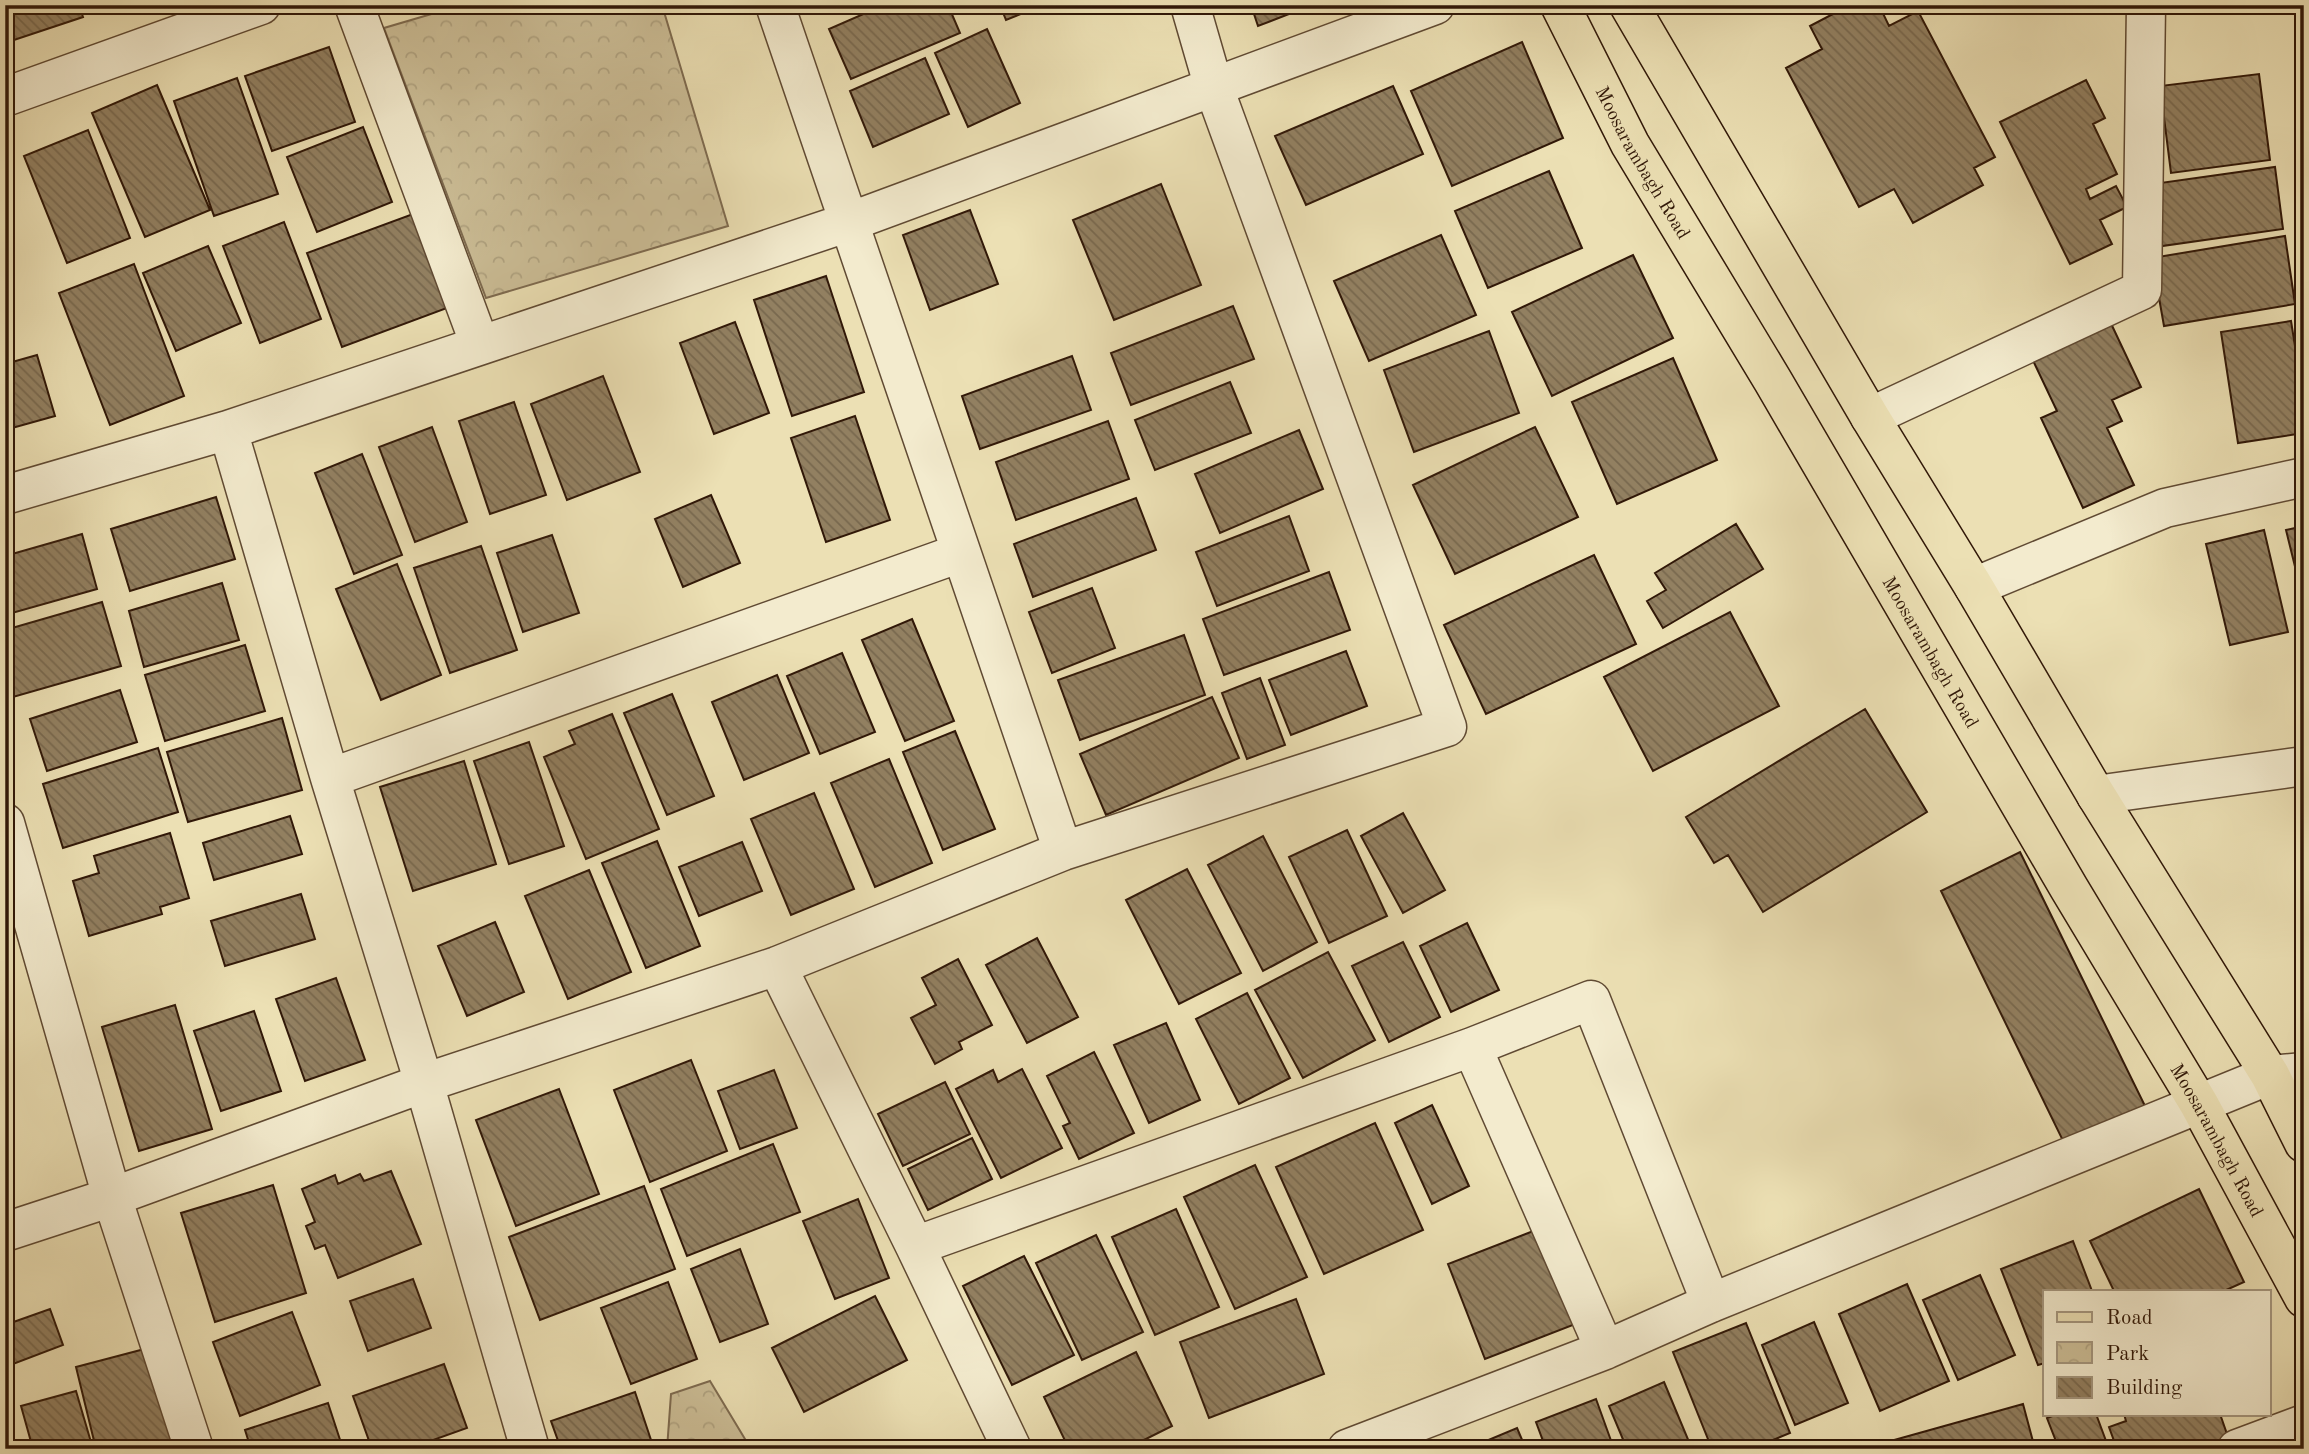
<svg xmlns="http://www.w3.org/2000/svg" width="2309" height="1454" font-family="'Old Standard TT',serif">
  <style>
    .park { fill: url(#park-crowns); stroke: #7e6b50; stroke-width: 2 }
    .building { fill: url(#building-back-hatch); stroke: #311808; stroke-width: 2 }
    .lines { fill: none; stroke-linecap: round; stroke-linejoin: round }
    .minor-casing { stroke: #604a33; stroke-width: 41 }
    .primary-casing { stroke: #311808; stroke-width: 41 }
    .minor { stroke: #f3ebce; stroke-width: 38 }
    .primary { stroke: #ece0b4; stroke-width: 38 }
    .labels { text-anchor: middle; stroke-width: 5; stroke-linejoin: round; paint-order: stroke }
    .street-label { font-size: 19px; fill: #311808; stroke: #f3ebce }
  </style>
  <defs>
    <pattern id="park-crowns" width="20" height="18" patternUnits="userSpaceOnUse" patternTransform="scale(1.75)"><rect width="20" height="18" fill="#ccbe97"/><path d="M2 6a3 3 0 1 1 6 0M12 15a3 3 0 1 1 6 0" fill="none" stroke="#b0a381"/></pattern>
    <pattern id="building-back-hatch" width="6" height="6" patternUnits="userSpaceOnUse" patternTransform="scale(1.75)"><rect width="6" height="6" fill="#928061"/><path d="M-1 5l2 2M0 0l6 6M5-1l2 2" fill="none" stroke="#78684e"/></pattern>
  </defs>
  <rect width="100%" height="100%" fill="#ece0b4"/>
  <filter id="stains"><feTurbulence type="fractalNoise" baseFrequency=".00286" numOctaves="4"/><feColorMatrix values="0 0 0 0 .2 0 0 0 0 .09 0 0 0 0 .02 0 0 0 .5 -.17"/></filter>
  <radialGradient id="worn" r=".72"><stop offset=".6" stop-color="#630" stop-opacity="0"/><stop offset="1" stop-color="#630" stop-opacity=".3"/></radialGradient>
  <path class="park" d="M462 5H662L728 226 486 298 384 28Z
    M710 1381 751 1449H667L671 1394Z"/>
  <path class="building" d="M5 5H79L83 17 14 40 5 13Z
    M884 5H948L960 33 851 79 829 29Z
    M1000 5H1043L1006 20Z
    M1251 5H1312L1258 26Z
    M1850 5H1879L1889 26 1918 11 1995 157 1974 168 1983 185 1913 223 1894 189 1859 207 1786 68 1822 49 1810 26Z
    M987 29 1020 103 968 127 935 53Z
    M1522 42 1563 138 1452 186 1411 91Z
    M329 47 355 122 272 151 245 76Z
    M925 58 949 114 873 147 850 91Z
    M2259 74 2270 160 2171 173 2160 86Z
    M237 78 278 194 214 216 174 101Z
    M2086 80 2105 118 2093 124 2117 174 2086 189 2090 199 2116 186 2127 207 2100 220 2112 244 2070 264 2000 122Z
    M157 85 210 210 145 237 92 113Z
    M1393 86 1423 154 1306 205 1275 136Z
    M363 127 392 202 317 232 287 157Z
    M88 130 130 238 67 263 24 156Z
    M2275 167 2283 229 2162 246 2153 184Z
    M1549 171 1582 248 1488 288 1455 211Z
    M1161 184 1201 285 1114 320 1073 220Z
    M970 210 998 284 930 310 903 235Z
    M413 214 447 308 342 347 307 253Z
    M284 222 321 319 260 343 223 246Z
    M1441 235 1476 315 1369 361 1334 281Z
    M2285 236 2295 304 2164 326 2152 258Z
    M208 246 241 323 176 351 143 273Z
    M1633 255 1673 338 1552 396 1512 312Z
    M134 264 184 396 110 425 59 293Z
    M826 276 864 392 792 416 754 300Z
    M1233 306 1254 359 1131 405 1111 353Z
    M2107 315 2141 387 2112 400 2122 421 2107 428 2134 485 2083 508 2041 418 2057 411 2029 352Z
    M2291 321 2304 402V433L2238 443 2221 332Z
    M735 322 769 413 714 434 680 343Z
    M1489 331 1519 413 1414 452 1384 370Z
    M37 355 55 416 5 430V364Z
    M1072 356 1091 410 980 449 962 396Z
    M1673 358 1717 460 1617 504 1572 402Z
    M603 376 640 472 567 500 531 404Z
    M1230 382 1251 433 1155 470 1135 420Z
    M514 402 546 495 490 514 459 421Z
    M855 416 890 520 826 542 791 438Z
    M1108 421 1129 479 1016 520 996 462Z
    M432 427 467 522 415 542 379 447Z
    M1535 427 1578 517 1455 574 1413 485Z
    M1299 430 1323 489 1220 533 1195 474Z
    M362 454 402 555 354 574 315 473Z
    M711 495 740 563 683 587 655 519Z
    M216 497 235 559 130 591 111 529Z
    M1136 498 1156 550 1033 597 1014 544Z
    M1289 516 1309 571 1217 606 1196 552Z
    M1736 524 1763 569 1663 628 1647 601 1666 590 1655 573Z
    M2304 526V603L2286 530Z
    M2264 530 2288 632 2230 645 2206 544Z
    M82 534 97 589 5 615V556Z
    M552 535 579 613 523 632 497 553Z
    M481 546 517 650 450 673 414 568Z
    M1594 555 1636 644 1486 714 1444 625Z
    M397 564 441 675 381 700 336 589Z
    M1329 572 1350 630 1224 675 1203 619Z
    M222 583 239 640 144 667 129 611Z
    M1092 588 1115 648 1052 673 1029 612Z
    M102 602 121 666 6 699 5 630Z
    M1730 612 1779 706 1653 771 1604 677Z
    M912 619 954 721 905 741 862 640Z
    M1184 635 1205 695 1080 740 1058 680Z
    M245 645 265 711 165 741 145 675Z
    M1346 651 1367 706 1291 735 1269 680Z
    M842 653 875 732 820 754 787 676Z
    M777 675 809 753 744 780 712 702Z
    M1260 678 1285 745 1247 759 1222 693Z
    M120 690 137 742 47 771 30 719Z
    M672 694 714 796 667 815 624 713Z
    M1212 697 1239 758 1106 815 1080 754Z
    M1865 709 1927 812 1763 912 1728 855 1714 863 1686 817Z
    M612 714 659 829 586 859 544 757 575 744 569 731Z
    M282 718 302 790 188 822 167 752Z
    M955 731 995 829 943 850 903 752Z
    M529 742 564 846 509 864 474 761Z
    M158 748 178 812 63 848 43 784Z
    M889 759 932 863 875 887 831 783Z
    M464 761 496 864 413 891 380 787Z
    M814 793 854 889 791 915 751 819Z
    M1403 813 1445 890 1403 913 1361 836Z
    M290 816 302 854 214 880 203 843Z
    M1347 830 1387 916 1329 943 1289 857Z
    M170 833 189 898 160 907 162 914 89 936 73 881 99 873 94 856Z
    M1263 836 1317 942 1263 971 1208 865Z
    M657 841 700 946 646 968 602 863Z
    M742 842 762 891 699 916 679 867Z
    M2020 852 2148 1112 2068 1151 1941 891Z
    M1187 869 1241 973 1179 1004 1126 900Z
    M589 870 631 972 568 999 525 896Z
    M301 894 315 939 225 966 211 921Z
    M495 922 524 992 467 1016 438 946Z
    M1467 923 1499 990 1451 1012 1420 946Z
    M1037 938 1078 1017 1027 1043 986 965Z
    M1403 942 1440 1017 1389 1042 1352 966Z
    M1328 952 1375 1040 1303 1078 1255 990Z
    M958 959 992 1025 959 1042 962 1049 935 1064 911 1018 936 1005 922 978Z
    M336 978 365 1060 305 1081 276 999Z
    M1247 993 1290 1078 1239 1104 1196 1019Z
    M175 1005 212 1129 139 1151 102 1027Z
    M254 1011 281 1091 221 1111 194 1031Z
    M1166 1023 1200 1100 1149 1123 1114 1045Z
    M1094 1052 1134 1133 1079 1159 1063 1126 1070 1123 1047 1076Z
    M691 1060 727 1151 650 1182 614 1090Z
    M1022 1069 1062 1148 1001 1178 956 1089 993 1070 998 1082Z
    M774 1070 797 1128 740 1149 718 1091Z
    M945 1082 970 1134 903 1166 878 1114Z
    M559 1089 599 1194 516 1226 476 1120Z
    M1432 1105 1469 1186 1432 1204 1395 1123Z
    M1375 1123 1423 1230 1324 1274 1276 1167Z
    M972 1138 992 1179 928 1210 908 1169Z
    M773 1144 800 1212 687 1256 661 1189Z
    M1255 1165 1307 1277 1235 1309 1184 1197Z
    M391 1171 421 1244 338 1278 325 1245 315 1249 306 1226 315 1222 302 1189 335 1175 338 1184 360 1174 364 1181Z
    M273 1185 306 1293 215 1322 181 1213Z
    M644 1186 675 1269 540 1320 509 1237Z
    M2199 1189 2244 1282 2224 1291H2114L2090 1241Z
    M858 1199 889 1278 835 1299 803 1221Z
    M1176 1209 1219 1307 1155 1335 1112 1237Z
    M1541 1228 1578 1323 1485 1359 1448 1264Z
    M1096 1235 1143 1332 1082 1360 1036 1263Z
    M2073 1241 2092 1291H2045V1363L2038 1365 2001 1269Z
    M740 1249 768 1324 720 1342 691 1269Z
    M1024 1256 1074 1355 1012 1385 963 1286Z
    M1980 1275 2015 1355 1958 1380 1923 1300Z
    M413 1279 431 1328 368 1351 350 1301Z
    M668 1282 697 1359 631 1384 601 1308Z
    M1907 1284 1949 1381 1880 1411 1839 1314Z
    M875 1296 907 1360 804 1412 772 1348Z
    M1296 1299 1324 1374 1209 1418 1180 1342Z
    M50 1309 63 1345 13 1364 5 1344V1325Z
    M292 1312 320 1385 240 1416 213 1342Z
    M1814 1322 1848 1403 1795 1425 1762 1345Z
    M1746 1323 1790 1433 1751 1449H1712L1673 1352Z
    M152 1347 177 1449H96L76 1367Z
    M1136 1352 1172 1426 1126 1449H1069L1044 1397Z
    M444 1364 467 1428 408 1449H372L353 1396Z
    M1664 1382 1692 1449H1627L1609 1406Z
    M76 1391 93 1449H33L21 1406Z
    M635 1392 654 1449H561L551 1421Z
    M1596 1399 1614 1449H1546L1536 1422Z
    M328 1403 343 1449H251L245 1430Z
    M2023 1404 2035 1449H1862Z
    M2058 1414H2096L2109 1449H2059L2047 1418Z
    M2124 1414H2220L2228 1437 2197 1449H2117L2109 1427 2126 1421Z
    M1517 1428 1526 1449H1467Z"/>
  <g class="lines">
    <g class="minor-casing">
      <path id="minor" d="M354 5 480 345
        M775 5 1063 851
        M5 97 261 5
        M1870 417 2142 290 2146 5
        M228 430 330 778 424 1083 530 1449
        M5 495 228 430 849 222 1435 5
        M1974 587 2165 508 2304 477
        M330 778 960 553
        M2096 795 2304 766
        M5 823 112 1197 194 1449
        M777 966 915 1246 1012 1449
        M1472 1047 1605 1350
        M5 1232 112 1197 424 1083 777 966 1063 851 1447 727 1214 88 1190 5
        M915 1246 1472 1047 1591 1000 1711 1303
        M1347 1449 1605 1350 1711 1303 2270 1075 2304 1072
        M2237 1449 2304 1424"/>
    </g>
    <g class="primary-casing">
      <g id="primary">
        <path id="s1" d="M1560 5 1630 144 1773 381 2069 888 2199 1104 2304 1298"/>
        <path d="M1629 5 1870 417 1974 587 2096 795 2270 1075 2304 1143"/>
      </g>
    </g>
    <use href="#minor" class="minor"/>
    <use href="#primary" class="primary"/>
  </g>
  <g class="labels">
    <g class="street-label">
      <text dy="7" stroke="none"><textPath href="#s1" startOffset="178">Moosarambagh Road</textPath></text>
      <text dy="7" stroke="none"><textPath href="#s1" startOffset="746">Moosarambagh Road</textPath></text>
      <text dy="7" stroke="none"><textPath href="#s1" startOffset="1312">Moosarambagh Road</textPath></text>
    </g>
  </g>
  <rect width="2309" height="1454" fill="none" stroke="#ece0b4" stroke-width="28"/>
  <rect x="7" y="7" width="2295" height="1440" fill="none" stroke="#311808" stroke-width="3.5"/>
  <rect x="14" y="14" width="2281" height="1426" fill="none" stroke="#311808" stroke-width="2"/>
  <rect x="2043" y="1290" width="228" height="126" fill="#f3ebce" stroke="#a5977f" stroke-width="2"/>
  <rect x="2057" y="1312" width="35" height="10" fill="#ece0b4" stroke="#a5977f" stroke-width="2"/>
  <text x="2106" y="1324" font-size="21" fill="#311808">Road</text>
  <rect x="2057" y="1342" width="35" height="21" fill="url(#park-crowns)" stroke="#a5977f" stroke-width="2"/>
  <text x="2106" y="1360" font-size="21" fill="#311808">Park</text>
  <rect x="2057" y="1377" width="35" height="21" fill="url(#building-back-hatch)" stroke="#a5977f" stroke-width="2"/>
  <text x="2106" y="1394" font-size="21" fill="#311808">Building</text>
  <rect width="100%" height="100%" filter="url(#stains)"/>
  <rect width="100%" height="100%" fill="url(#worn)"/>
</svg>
